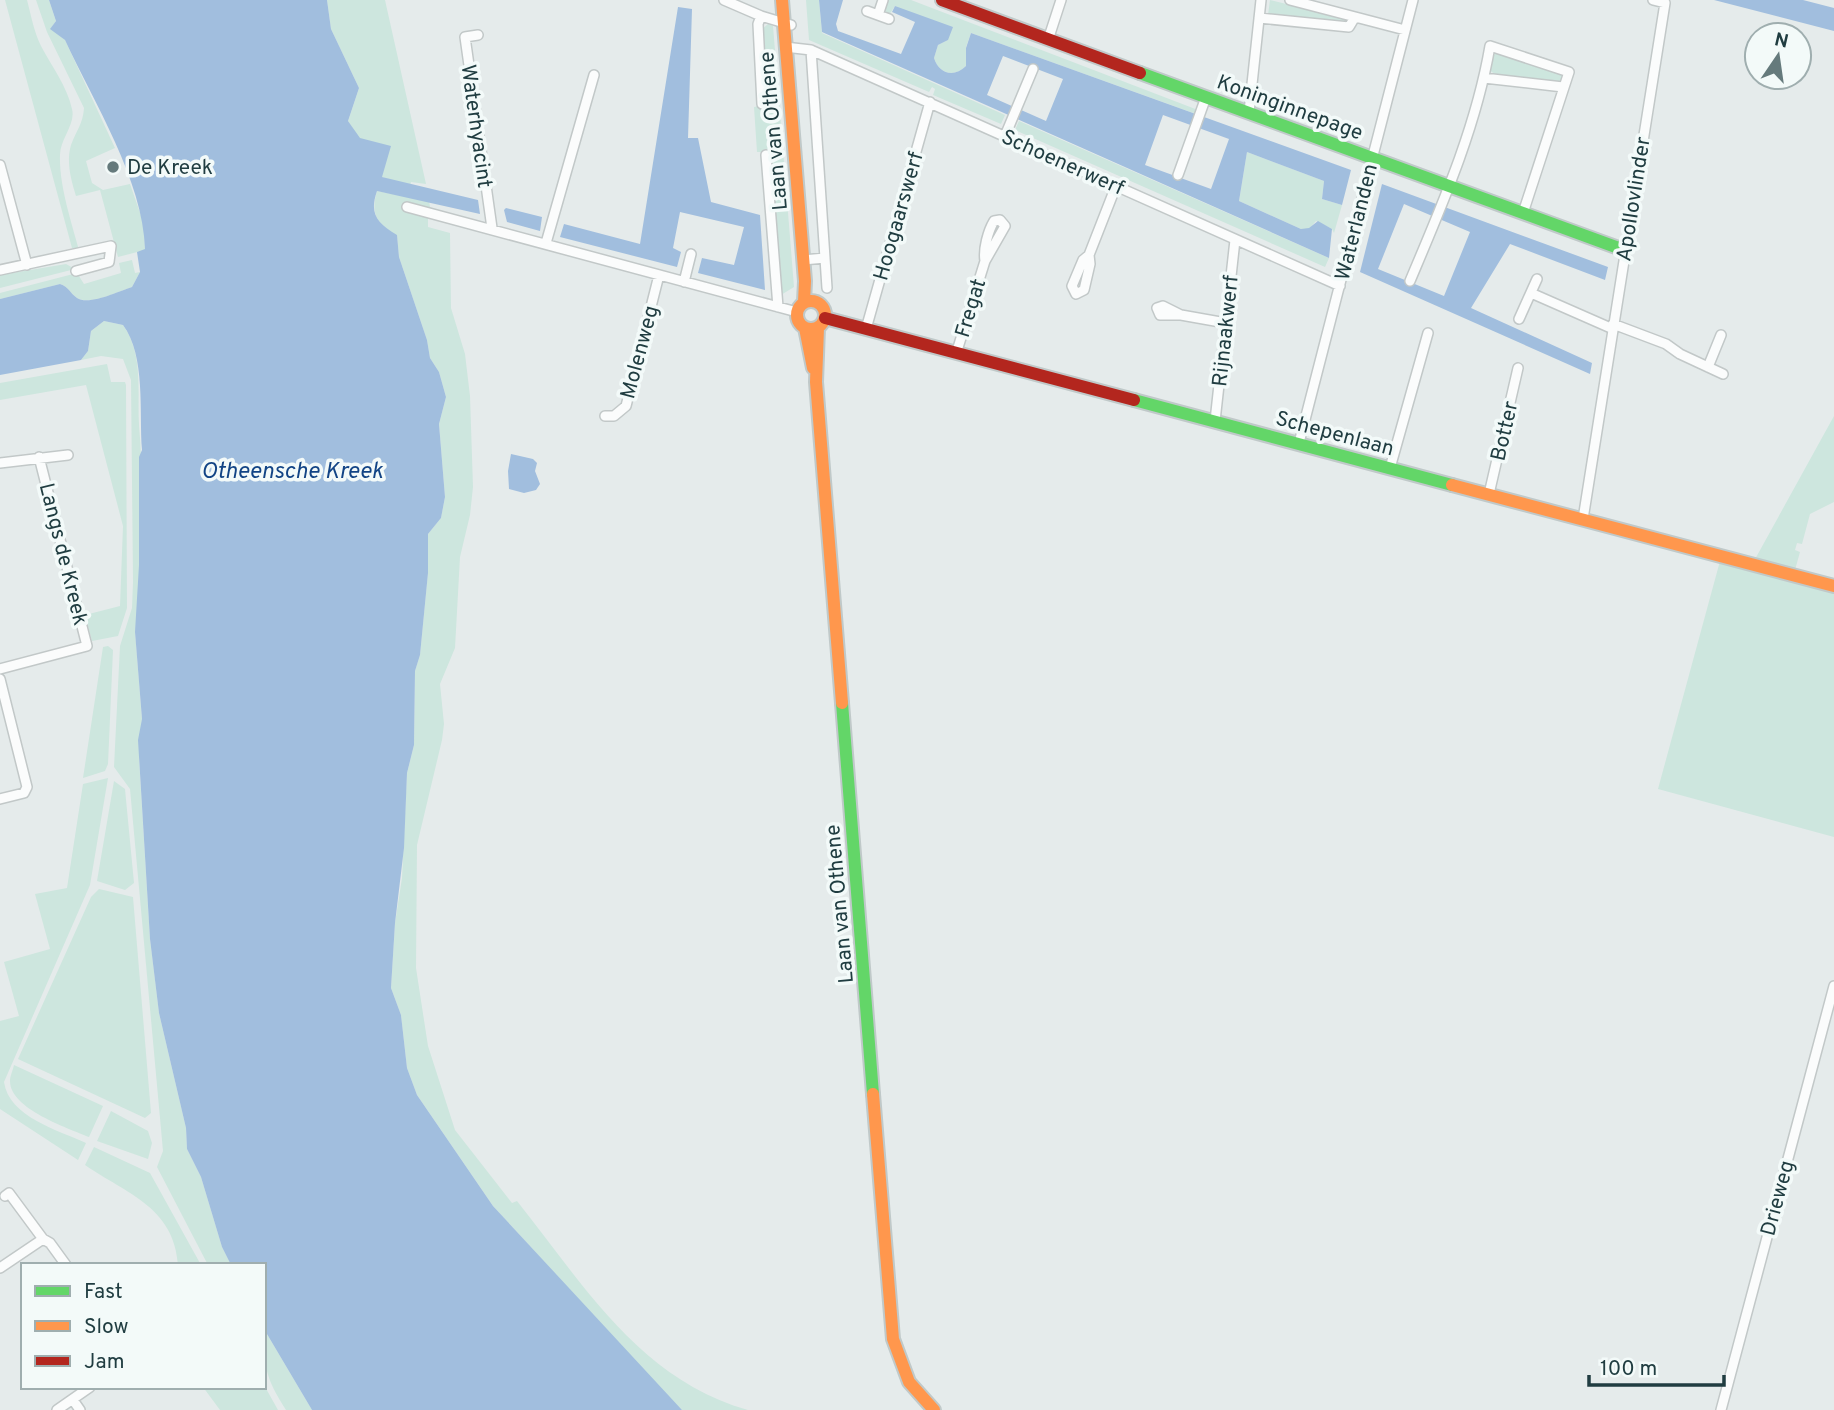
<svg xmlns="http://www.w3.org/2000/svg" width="1834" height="1410" font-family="Overpass,sans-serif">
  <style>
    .green { fill: #cde6de }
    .water { fill: #a1bede; fill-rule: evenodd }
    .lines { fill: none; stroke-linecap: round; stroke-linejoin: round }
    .street-casing { stroke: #c2c8c8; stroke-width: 12 }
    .fast-casing { stroke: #c0c9c9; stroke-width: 16 }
    .slow-casing { stroke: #c0c9c9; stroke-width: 16 }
    .jam-casing { stroke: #c0c9c9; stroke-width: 16 }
    .street { stroke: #fbfcfc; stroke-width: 9 }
    .fast { stroke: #63d668; stroke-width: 12 }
    .slow { stroke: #ff974d; stroke-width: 12 }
    .jam { stroke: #b3261e; stroke-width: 12 }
    .poi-dot { fill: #657a7c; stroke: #f3faf9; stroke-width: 2.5 }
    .labels { text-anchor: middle; stroke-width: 7; stroke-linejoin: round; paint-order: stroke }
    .street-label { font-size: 21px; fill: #203d41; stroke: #f3faf9 }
    .poi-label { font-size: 21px; fill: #203d41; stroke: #f3faf9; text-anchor: start }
    .water-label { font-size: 23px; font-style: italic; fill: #124485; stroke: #f3faf9 }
  </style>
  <rect width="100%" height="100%" fill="#e5ebeb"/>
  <path class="green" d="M5 0H27C31 15 34 32 41 46 52 67 67 86 72 109 76 124 60 139 60 155 59 185 71 221 79 250L72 248Z
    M36 0H49L56 21 51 28 65 40 115 148 86 161 92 183 103 190 130 184 144 224 145 250 118 257 100 190 76 196C71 180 66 162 71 145 76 131 83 124 84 108L47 32Z
    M327 0H385L426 184 411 182 410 186 382 177 348 121 359 88 331 29Z
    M806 0H819L822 33 1005 115 1001 124 933 95 935 89 932 87 929 92 809 40Z
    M887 0H911L1198 110 1196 114 971 33 966 47V66C954 78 939 74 934 58L938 45 948 40 895 6 889 15 884 12Z
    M1270 0 1348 19 1349 22 1268 15Z
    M768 24 773 26 794 287 781 295 770 152H757L754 107 766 105 760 31Z
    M1497 53 1564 75 1562 82 1495 74 1489 70 1491 56Z
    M1019 121 1329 258 1325 267 1015 130Z
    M1247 152 1324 181 1322 199 1342 205 1334 233 1332 229 1316 221 1309 229H1301L1239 201Z
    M377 191 429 201 431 212 405 205 404 210 428 217V227L450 233 451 308 465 354 470 396 473 487 470 515 460 557 455 648 440 684 444 724 442 740 417 845 416 968 428 1046 455 1130 512 1203 517 1201C584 1285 639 1379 748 1410H682L673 1402 493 1206 417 1095 407 1068 401 1015 391 988 395 923 402 878 407 773 414 745 415 671 420 655 428 573V534L441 518 445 497 439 424 446 397 439 372 430 358 427 340 399 257 397 236C377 223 370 215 377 191Z
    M132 260 135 273 140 272 132 287C119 291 90 306 77 298 70 293 69 287 60 284L0 299V293L77 273 84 284 121 273 119 263Z
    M66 264 75 269 0 288V275Z
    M104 321 123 325C144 355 137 391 139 425 145 491 140 559 138 625L135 632 142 719 139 758 150 939 159 1013 186 1128 187 1149 201 1177 222 1247 231 1265H208L157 1167 163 1151 130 789 114 767 120 646 132 608 133 582 131 380 123 359 101 356 81 360 88 351 91 331Z
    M107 364 111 382H125L126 385 127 608 118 636 92 641 85 615 120 606 123 526 86 385 0 400V383Z
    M1834 416V502L1810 514 1802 544 1797 543 1795 550 1800 552 1795 570 1754 561Z
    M1720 561 1834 592V837L1658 789Z
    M108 646 113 650 108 764 105 771 83 778 103 647Z
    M108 778 90 885 4 1082C9 1117 58 1130 86 1143L78 1160 0 1109V1021L19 1016 4 962 50 949 35 894 67 888 83 784Z
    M114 781 125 789 134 883 125 890 97 881Z
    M99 889 133 897 151 1113 145 1118 18 1059 91 897Z
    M14 1065 103 1106 89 1137C68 1128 10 1109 10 1081 10 1076 13 1070 14 1065Z
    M111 1111 148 1131 152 1143 148 1159 97 1141Z
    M94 1147 150 1173 201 1265H178C174 1207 127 1194 85 1165Z
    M264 1329 312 1410H286C265 1377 264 1367 264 1329Z
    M264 1385 278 1410H220L203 1387Z"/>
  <path class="water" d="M49 0H327L331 29 359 88 348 121 360 138 391 146 382 177 478 200 480 214 377 191C369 214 377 223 397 235L399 257 427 340 430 358 439 372 446 397 439 424 445 497 441 518 428 534V573L420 655 415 671 414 745 407 773 404 848 395 923 391 988 401 1015 407 1068 417 1095 493 1206 682 1410H312L264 1329V1265H231L222 1247 201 1177 187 1149 186 1128 159 1013 150 939 138 740 142 719 135 632 139 565V457L142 450C139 412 146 356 123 325L104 321 91 331 88 351 81 360 0 375V299L60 284C69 287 70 293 77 298 89 306 119 291 132 287L140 272 137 252 145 249C143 180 94 103 65 40L50 29 56 21Z
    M819 0H843L836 24 838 31 901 54 915 22 892 12 895 6 953 27 948 40 938 45 934 58C939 74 954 78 966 66V48L971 33 1351 170 1342 205 1322 199 1324 181 1247 152 1239 201 1301 229 1309 228 1318 221 1332 229 1329 258 822 32ZM1003 56 1063 79 1046 121 987 95ZM1163 115 1229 139 1211 189 1145 165Z
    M1714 0H1803L1834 8V31Z
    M678 7 692 9 688 138H698L711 202 760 215 765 290 698 273 702 258 734 265 744 227 680 212 673 248 681 252 677 267 560 237 564 224 640 244Z
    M1382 184 1608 267 1605 280 1510 244 1471 308 1592 363 1590 374 1360 272ZM1404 204 1470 232 1444 296 1378 269Z
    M506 208 542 217 540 231 507 222 504 210Z
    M511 454 533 459 537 463 535 471 540 484 536 490 524 493 509 489 508 471Z"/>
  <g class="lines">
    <g class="street-casing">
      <path id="street" d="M724 0 761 16 791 25
        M1290 0 1405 30
        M867 11 889 19
        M878 15 883 0
        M761 16 758 24 762 104
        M1259 18 1349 27 1355 17
        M478 35 465 37 492 228
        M1048 40 1061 0
        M785 47 811 50 1340 286
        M811 50 827 288
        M1484 78 1563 87
        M1249 112 1261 0
        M1005 136 1033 69
        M766 155 778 307
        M0 165 27 265
        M1178 175 1206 97
        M407 207 797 312
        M546 243 594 75
        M1089 255 1090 264 1084 290 1076 294 1072 286 1083 260 1089 255 1116 186
        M803 260 825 258
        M0 270 111 246 109 262 76 271
        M1410 281C1442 205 1476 128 1490 46L1569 72 1523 213
        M684 282 691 254
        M1531 293 1613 329
        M1181 315H1160L1157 308 1163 306 1181 315 1226 323
        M1519 319 1537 279
        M1613 324 1666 344 1680 354 1723 374
        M866 329 930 102
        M956 354 985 261C983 249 988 231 994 221L1000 220 1005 226 985 261
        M1708 367 1721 335
        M605 416H614L626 406 659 275
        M1215 421 1235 240
        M1299 443 1413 0
        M0 463 68 455
        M1390 468 1428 333
        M1489 494 1518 368
        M1583 519 1665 3 1653 0
        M0 669 87 646 39 457
        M0 679 27 787 24 793 0 799
        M5 1196 9 1193 43 1239
        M0 1268 43 1239 50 1243 66 1265
        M73 1400 80 1410
        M57 1410 90 1387
        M1721 1410 1834 986"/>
    </g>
    <g class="fast-casing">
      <path id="fast" d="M1140 73 1624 250
        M1134 400 1452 485
        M842 703 873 1094"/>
    </g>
    <g class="slow-casing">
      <path id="slow" d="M782 0 805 281 804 302
        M797 315a14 14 0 1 1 28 0a14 14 0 1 1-28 0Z
        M805 328 813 368
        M818 328 816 382 842 703
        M1452 485 1834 586
        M873 1094 893 1339 909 1382 934 1410"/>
    </g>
    <g class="jam-casing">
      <path id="jam" d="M942 0 1140 73
        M825 318 1134 400"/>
    </g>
    <use href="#street" class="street"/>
    <use href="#fast" class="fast"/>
    <use href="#slow" class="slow"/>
    <use href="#jam" class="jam"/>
  </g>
  <circle class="poi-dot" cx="113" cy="167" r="7"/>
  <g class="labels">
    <g class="street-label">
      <text transform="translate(1290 107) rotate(20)" y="7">Koninginnepage</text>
      <text transform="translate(477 126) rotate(82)" y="7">Waterhyacint</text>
      <text transform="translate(773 131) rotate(-95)" y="7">Laan van Othene</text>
      <text transform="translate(1063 162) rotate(24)" y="7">Schoenerwerf</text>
      <text transform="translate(1633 199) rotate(-81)" y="7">Apollovlinder</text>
      <text transform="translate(898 216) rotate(-74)" y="7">Hoogaarswerf</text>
      <text transform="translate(1356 222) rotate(-76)" y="7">Waterlanden</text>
      <text transform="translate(970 308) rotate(-73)" y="7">Fregat</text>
      <text transform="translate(1225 331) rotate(-84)" y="7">Rijnaakwerf</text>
      <text transform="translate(639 352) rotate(-75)" y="7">Molenweg</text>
      <text transform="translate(1504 431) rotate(-77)" y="7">Botter</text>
      <text transform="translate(1335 433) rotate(15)" y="7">Schepenlaan</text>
      <text transform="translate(64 554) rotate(76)" y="7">Langs de Kreek</text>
      <text transform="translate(839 904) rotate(-95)" y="7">Laan van Othene</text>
      <text transform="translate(1777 1198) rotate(-75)" y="7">Drieweg</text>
    </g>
    <g class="poi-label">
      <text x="127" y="174">De Kreek</text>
    </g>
    <g class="water-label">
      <text x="292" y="478">Otheensche Kreek</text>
    </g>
  </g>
  <rect x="21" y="1263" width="245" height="126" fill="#f3faf9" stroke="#9faeaf" stroke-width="2"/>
  <rect x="35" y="1286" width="35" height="10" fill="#63d668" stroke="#9faeaf" stroke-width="2"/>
  <text x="84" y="1298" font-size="21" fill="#203d41">Fast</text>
  <rect x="35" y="1321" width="35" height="10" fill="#ff974d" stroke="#9faeaf" stroke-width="2"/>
  <text x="84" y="1333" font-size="21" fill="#203d41">Slow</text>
  <rect x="35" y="1356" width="35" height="10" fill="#b3261e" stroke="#9faeaf" stroke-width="2"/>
  <text x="84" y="1368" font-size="21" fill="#203d41">Jam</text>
  <g transform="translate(1778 56) rotate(13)"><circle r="33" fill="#f3faf9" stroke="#9faeaf" stroke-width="2"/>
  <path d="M0-5L12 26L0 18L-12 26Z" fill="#657a7c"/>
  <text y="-10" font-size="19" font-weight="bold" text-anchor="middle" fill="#203d41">N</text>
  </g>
  <path d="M1589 1375v10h135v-10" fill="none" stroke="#203d41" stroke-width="3.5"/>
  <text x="1600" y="1375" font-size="21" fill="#203d41" stroke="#f3faf9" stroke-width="5" paint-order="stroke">100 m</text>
</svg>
